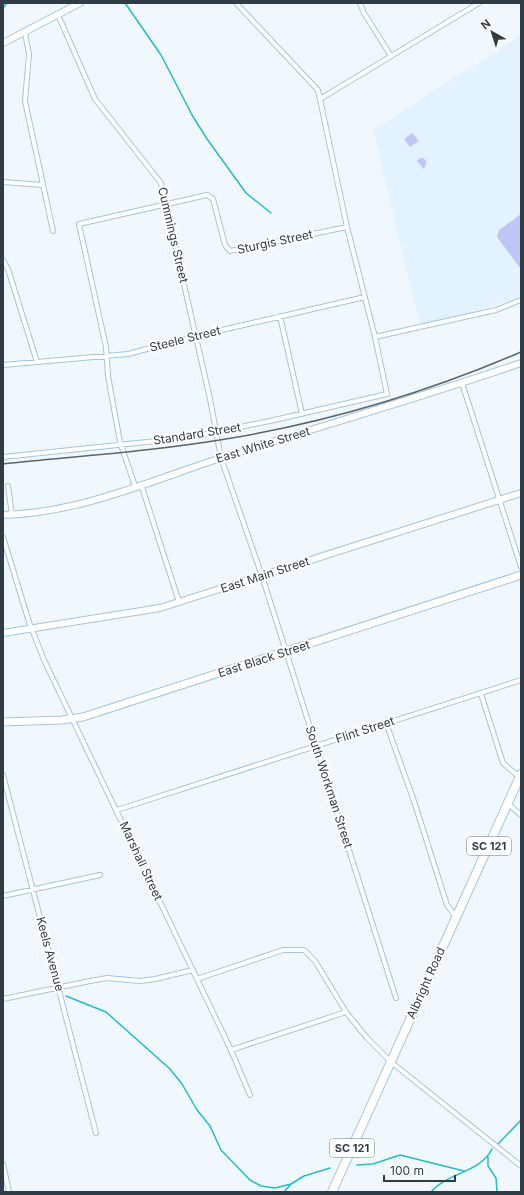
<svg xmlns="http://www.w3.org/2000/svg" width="524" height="1195" font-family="Inter,sans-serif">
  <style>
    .built { fill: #e2f2fe }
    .green { fill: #bec6f5 }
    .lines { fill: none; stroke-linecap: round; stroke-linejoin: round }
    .stream { stroke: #22bdc8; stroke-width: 1.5 }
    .street-casing { stroke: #a4c5dd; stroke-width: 6 }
    .secondary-casing { stroke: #a4c5dd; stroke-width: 8 }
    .primary-casing { stroke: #a4c5dd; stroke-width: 9 }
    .highway-casing { stroke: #a4c5dd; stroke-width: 10 }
    .street { stroke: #fff; stroke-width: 4 }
    .secondary { stroke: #fff; stroke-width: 6 }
    .primary { stroke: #fff; stroke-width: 7 }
    .highway { stroke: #fff; stroke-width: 8 }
    .rail { stroke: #5a656e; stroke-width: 1.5 }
    .labels { text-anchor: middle; stroke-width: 4; stroke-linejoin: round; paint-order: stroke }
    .shield { fill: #fff; stroke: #6d767e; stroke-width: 1 }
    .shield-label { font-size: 11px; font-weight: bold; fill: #2f3c46 }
    .street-label { font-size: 12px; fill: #2f3c46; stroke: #fff }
  </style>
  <rect width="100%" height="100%" fill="#f1f8fd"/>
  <path class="built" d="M520 36H521V297L450 319 420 325 373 130Z"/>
  <path class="green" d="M412 133 419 141 410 147 404 139Z
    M420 158H423L427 162 424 169 417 161Z
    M521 214V269L497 237 499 230Z"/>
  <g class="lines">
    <path class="stream" d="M125 3 161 55 192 115 207 139 246 193 271 213
      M3 8 7 3
      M66 996 106 1012 170 1069 182 1084 197 1110 210 1126 221 1150 250 1180 261 1186 275 1188 291 1184 304 1176 330 1168
      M498 1144 521 1120
      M488 1157V1166L496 1178 497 1192
      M357 1165 373 1164 400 1155 464 1171
      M284 1192 291 1184
      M431 1192C448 1172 480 1173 492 1149"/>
    <g class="street-casing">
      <path id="street" d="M360 3 364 13 391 56
        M58 15 95 99 161 183 210 399 221 458 262 576 396 998
        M25 33 29 54 25 101 53 231
        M320 99 479 3
        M3 182 43 185
        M3 260 8 269 37 362
        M280 316 302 414
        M375 337 496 310 521 300
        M3 365 128 354 196 336 365 297
        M462 383 521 567
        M3 457 185 438 270 421 387 394 375 337 347 227 318 90 236 3
        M141 484 179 602
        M8 486 12 515
        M135 486 120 442 108 376 106 347 79 224 207 195 213 199 225 245 230 251 347 227
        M3 537 29 622 44 660 231 1050 250 1095
        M481 694 503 763 519 777
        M386 723 414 801 447 905 456 917
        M3 775 96 1133
        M508 804 521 815
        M117 810 521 680
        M3 896 100 875
        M197 979 283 950H304L315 961 346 1012 367 1038 391 1062 521 1166
        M3 999 90 981 107 978 140 981 155 979 193 970
        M231 1050 346 1012
        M3 1164 9 1192"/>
    </g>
    <g class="secondary-casing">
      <path id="secondary" d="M3 43 80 3
        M3 515C79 513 150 481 221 458 321 426 422 397 521 363
        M3 633 160 608 521 493"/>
    </g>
    <g class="primary-casing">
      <path id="primary" d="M3 722 62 720 83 717 521 575"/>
    </g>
    <g class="highway-casing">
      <path id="highway" d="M332 1192 521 774"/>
    </g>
    <use href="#street" class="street"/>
    <use href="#secondary" class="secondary"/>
    <use href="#primary" class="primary"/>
    <use href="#highway" class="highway"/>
    <path class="rail" d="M3 464C79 456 156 451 232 438 332 421 428 392 521 352"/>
  </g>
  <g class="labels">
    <g class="shield">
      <rect x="467" y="837" width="44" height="18" rx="3"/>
      <rect x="330" y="1139" width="44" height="18" rx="3"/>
    </g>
    <g class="shield-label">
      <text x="489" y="850">SC 121</text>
      <text x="352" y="1152">SC 121</text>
    </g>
    <g class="street-label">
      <text transform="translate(173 235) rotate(77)" y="4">Cummings Street</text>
      <text transform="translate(275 242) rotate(-12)" y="4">Sturgis Street</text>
      <text transform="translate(185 339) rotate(-14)" y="4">Steele Street</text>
      <text transform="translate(197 434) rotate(-9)" y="4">Standard Street</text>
      <text transform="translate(263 445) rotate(-17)" y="4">East White Street</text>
      <text transform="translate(265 575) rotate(-18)" y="4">East Main Street</text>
      <text transform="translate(264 659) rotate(-18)" y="4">East Black Street</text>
      <text transform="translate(365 730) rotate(-18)" y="4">Flint Street</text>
      <text transform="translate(329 787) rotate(72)" y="4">South Workman Street</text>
      <text transform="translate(141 861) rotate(65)" y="4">Marshall Street</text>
      <text transform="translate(50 954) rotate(75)" y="4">Keels Avenue</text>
      <text transform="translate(426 983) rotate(-66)" y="4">Albright Road</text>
    </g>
  </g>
  <rect width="524" height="1195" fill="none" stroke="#2f3c46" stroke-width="8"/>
  <g transform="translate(492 32) rotate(321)" stroke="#ffffff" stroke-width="3" paint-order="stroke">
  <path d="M0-3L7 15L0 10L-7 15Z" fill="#2f3c46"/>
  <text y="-6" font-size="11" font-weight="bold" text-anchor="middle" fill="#2f3c46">N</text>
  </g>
  <path d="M384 1175v6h71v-6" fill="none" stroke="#2f3c46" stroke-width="2"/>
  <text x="390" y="1175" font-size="12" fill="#2f3c46" stroke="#ffffff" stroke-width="3" paint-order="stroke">100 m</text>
</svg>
